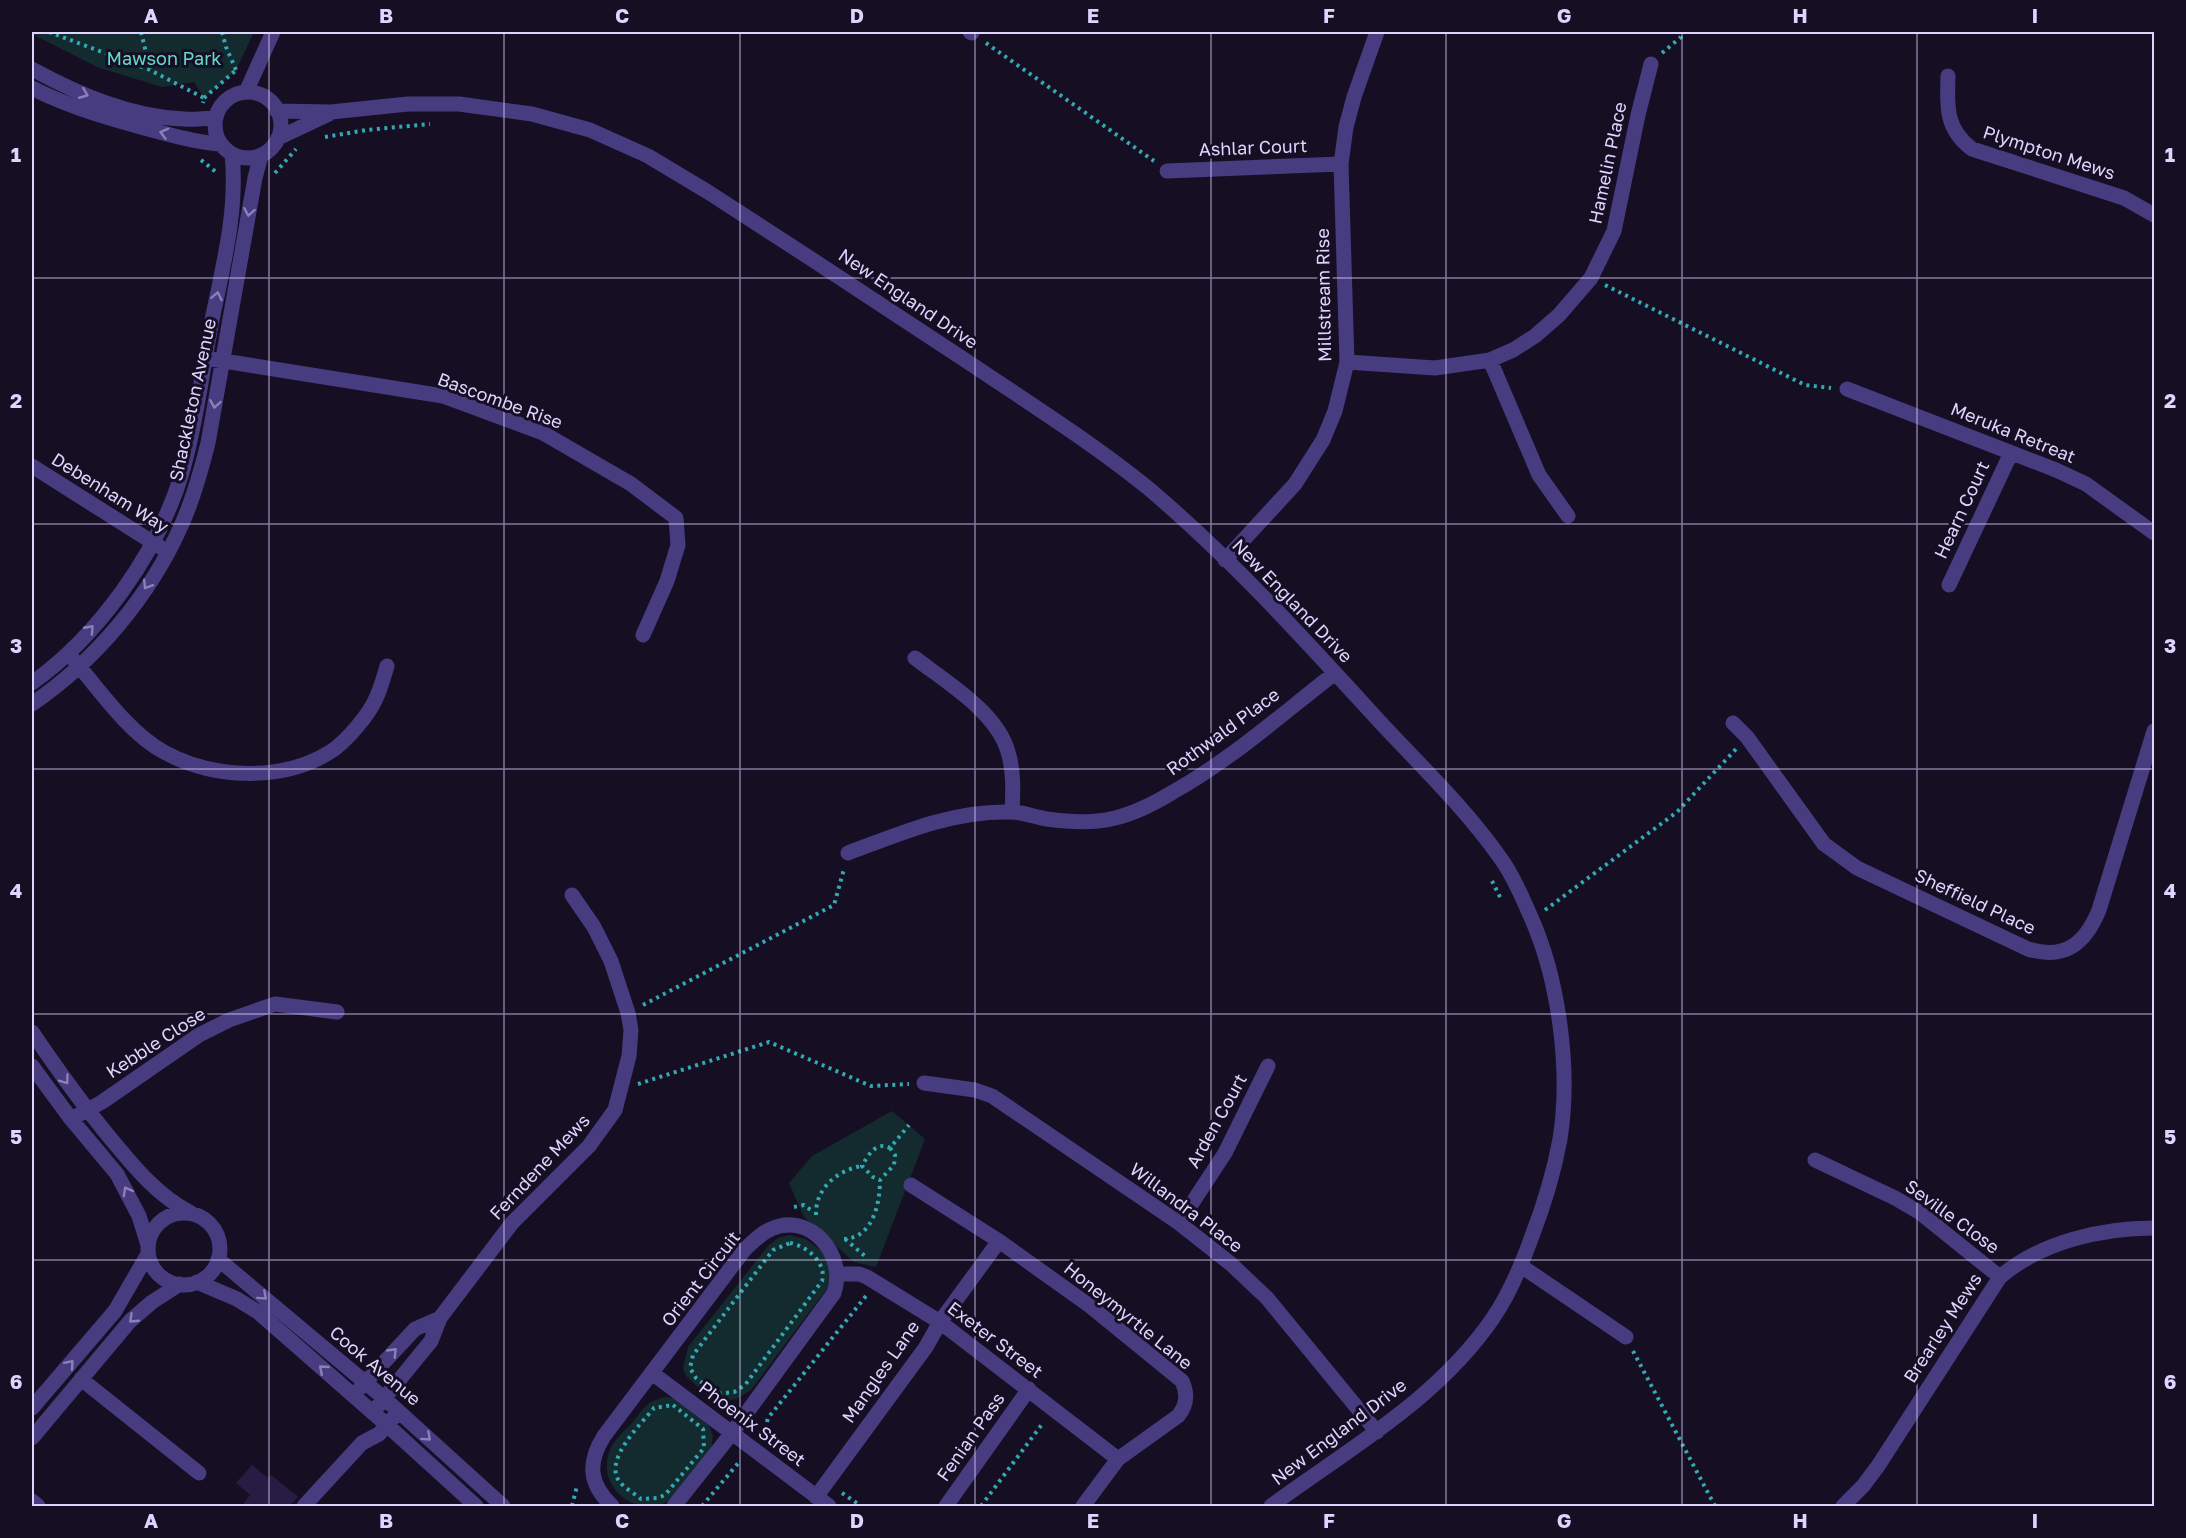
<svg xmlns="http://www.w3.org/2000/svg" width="2186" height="1538" font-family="'Golos Text',sans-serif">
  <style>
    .green { fill: #132b2e }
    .building { fill: #291c44 }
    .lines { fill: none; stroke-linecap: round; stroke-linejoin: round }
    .path { stroke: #33a9b2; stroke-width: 4; stroke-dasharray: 3 4.5; stroke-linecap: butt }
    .minor { stroke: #483c81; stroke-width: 15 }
    .oneway { stroke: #8c80b9 }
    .grid { fill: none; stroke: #ded4fd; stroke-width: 1.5; stroke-opacity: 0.55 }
    .labels { text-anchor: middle; stroke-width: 6; stroke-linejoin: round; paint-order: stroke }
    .park-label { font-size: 18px; fill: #62dbcd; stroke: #160f24 }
    .street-label { font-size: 18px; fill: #ded4fd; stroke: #160f24 }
    .neatline { fill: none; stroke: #ded4fd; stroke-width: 2 }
    .grid-label { font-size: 20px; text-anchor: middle; font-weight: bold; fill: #ded4fd }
  </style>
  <rect width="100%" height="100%" fill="#160f24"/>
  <path class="green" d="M32 32H254L236 70 204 98 194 82 162 87 97 67 32 34Z
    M892 1111 925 1139 876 1267 854 1262 804 1217 789 1183 812 1156Z
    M789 1235 806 1239 823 1252 829 1260V1286L751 1390 736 1399 725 1401 715 1399 705 1394 686 1376 683 1368 685 1359 688 1347 768 1246 778 1238Z
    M667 1397 677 1399 696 1414 709 1426 713 1436 711 1450 674 1497C641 1524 592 1487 611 1448 615 1439 625 1430 632 1423 644 1408 647 1400 667 1397Z"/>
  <path class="building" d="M252 1465 268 1478 271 1475 298 1497 289 1506H246L243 1504 250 1495 236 1483Z"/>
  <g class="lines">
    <path class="path" d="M49 32 150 70 204 98 203 103
      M141 32 150 69
      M222 32 226 47 236 70
      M986 43 1154 161
      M1662 53 1681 37 1682 32
      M204 98 235 71
      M325 137 366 130 430 124
      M201 160 216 172
      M275 173 296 149
      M1605 285 1805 385 1831 388
      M1492 881 1502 901
      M1545 910 1677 812 1736 749
      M643 1005 834 905 844 869
      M638 1084 769 1042 871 1086 909 1084
      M890 1148 895 1155 894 1165 880 1180 873 1177 862 1166C868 1155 876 1141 890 1148L909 1125
      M794 1207 804 1205 811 1210
      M816 1215C815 1189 837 1170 862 1166
      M844 1239C873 1238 880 1203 880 1180
      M845 1239 866 1257
      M790 1243C807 1246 827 1263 822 1281L745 1385 734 1392 717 1394 696 1378 690 1368 693 1355 773 1250Z
      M1633 1351 1715 1506
      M673 1405 703 1429 704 1448 665 1495 657 1498 641 1499C634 1493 624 1488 619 1481 604 1459 641 1424 654 1408Z
      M767 1435 764 1433 768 1418 866 1296
      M842 1493 861 1506
      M572 1506 577 1486
      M702 1506 740 1461
      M981 1506 1043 1423"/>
    <path class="minor" d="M970 32 972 33
      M32 69C78 94 130 117 184 119 194 120 205 118 216 118
      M1948 76C1947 106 1945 129 1972 149L2124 198 2154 215
      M32 88C73 109 118 121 163 133 183 138 200 143 221 144
      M246 92 273 32
      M215 125a33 33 0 1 1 66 0a33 33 0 1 1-66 0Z
      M277 111 331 112 408 104H459L532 114 590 130 648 156 708 192C795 248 882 305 968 362 1029 403 1091 442 1148 488 1231 558 1306 641 1380 722 1421 766 1466 809 1501 859 1513 875 1522 897 1530 915 1559 979 1571 1070 1560 1139 1554 1172 1544 1205 1532 1236 1522 1264 1510 1293 1493 1318 1437 1400 1348 1449 1271 1506
      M278 138 329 114
      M1167 171 1341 164
      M205 358 443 396 543 433 631 484 676 518 678 545 667 581 643 635
      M1490 360 1539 475 1568 516
      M1347 362 1435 368 1490 360 1513 350 1535 336 1559 315 1591 278 1614 231 1638 115 1651 64
      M1847 389 2056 470 2086 484 2154 533
      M32 466 160 547
      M1225 560 1295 484 1323 440 1335 411 1347 362 1341 164 1346 127 1354 97 1377 32
      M1949 585 2011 453
      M915 658C946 682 997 712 1008 752 1014 771 1013 792 1012 812
      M74 660C100 691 129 733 164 752 213 779 282 782 330 752 346 742 370 714 377 696 381 687 384 676 387 666
      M32 683C98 636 157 554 181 476 196 425 202 372 212 320 223 266 238 209 232 154
      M32 704C95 661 150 596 181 526 193 500 201 471 208 443L255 178 261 155
      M1733 723 1747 737 1824 844 1857 868 2028 949C2065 960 2085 944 2099 910L2154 731
      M848 853C901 833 954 810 1011 812 1023 812 1035 817 1047 819 1069 822 1093 824 1115 818 1136 813 1155 803 1173 792 1232 759 1282 714 1335 673
      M32 1032C57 1069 83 1105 111 1139 135 1168 158 1196 191 1213
      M32 1066 71 1119 117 1174 139 1216 148 1245
      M924 1083 975 1090 992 1096 1179 1223 1231 1264 1267 1298 1377 1432
      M71 1119 102 1102 199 1035 229 1020 275 1004 337 1012
      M1815 1160 1895 1198 1919 1212 2000 1277
      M911 1185 999 1241 1090 1306 1182 1381C1188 1394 1187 1405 1178 1416L1118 1459 1083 1506
      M148 1249a36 36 0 1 1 72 0a36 36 0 1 1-72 0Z
      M1179 1223 1225 1153 1268 1066
      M218 1259 385 1399 503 1506
      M1521 1266 1626 1337
      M838 1274H859L867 1277 940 1322 1118 1459
      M197 1282 237 1299 258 1312 387 1425 476 1506
      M652 1373 829 1506
      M81 1379 199 1473
      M360 1388 415 1329 440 1318
      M32 1408 115 1311 148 1254
      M373 1412 431 1341 440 1318 512 1223 589 1146 615 1110 629 1056 631 1030 628 1013 611 961 594 927 572 895
      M32 1438 130 1321 152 1302 180 1284
      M816 1497 926 1347 940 1322 999 1241
      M32 1501 38 1506
      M304 1506 362 1443 379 1434 393 1418
      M612 1506C589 1484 587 1463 604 1436L745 1249C753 1242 761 1233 771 1229 811 1211 847 1256 834 1293L732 1433 674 1506
      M946 1506 1029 1389
      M1843 1506 1863 1486 1878 1466 2000 1277C2041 1242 2101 1228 2154 1228"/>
  </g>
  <defs><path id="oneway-chevron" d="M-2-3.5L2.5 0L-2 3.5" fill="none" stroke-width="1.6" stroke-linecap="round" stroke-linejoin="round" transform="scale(1.5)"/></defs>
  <g class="oneway">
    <use href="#oneway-chevron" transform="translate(84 94) rotate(22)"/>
    <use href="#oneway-chevron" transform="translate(164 133) rotate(-165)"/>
    <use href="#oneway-chevron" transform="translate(249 212) rotate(100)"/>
    <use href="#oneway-chevron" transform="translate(217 296) rotate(-79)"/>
    <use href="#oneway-chevron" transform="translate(215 404) rotate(100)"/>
    <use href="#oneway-chevron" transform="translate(147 585) rotate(122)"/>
    <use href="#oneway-chevron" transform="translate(90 629) rotate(-48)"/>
    <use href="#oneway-chevron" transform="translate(65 1080) rotate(54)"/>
    <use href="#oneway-chevron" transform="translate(127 1191) rotate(-119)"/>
    <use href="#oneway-chevron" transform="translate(263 1296) rotate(42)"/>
    <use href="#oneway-chevron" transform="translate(133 1319) rotate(137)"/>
    <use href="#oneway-chevron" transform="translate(393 1352) rotate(-46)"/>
    <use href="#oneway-chevron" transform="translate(70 1364) rotate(-49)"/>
    <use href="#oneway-chevron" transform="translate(323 1369) rotate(-139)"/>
    <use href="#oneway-chevron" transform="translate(427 1437) rotate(42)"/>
  </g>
  <path class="grid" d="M269 32V1506M504 32V1506M740 32V1506M975 32V1506M1211 32V1506M1446 32V1506M1682 32V1506M1917 32V1506M32 278H2154M32 524H2154M32 769H2154M32 1014H2154M32 1260H2154"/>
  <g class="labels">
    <g class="park-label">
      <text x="164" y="65">Mawson Park</text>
    </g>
    <g class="street-label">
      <text transform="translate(1253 148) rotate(-2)" y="6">Ashlar Court</text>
      <text transform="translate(2049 153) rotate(18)" y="6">Plympton Mews</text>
      <text transform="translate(1608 163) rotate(-78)" y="6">Hamelin Place</text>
      <text transform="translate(1324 295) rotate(-91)" y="6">Millstream Rise</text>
      <text transform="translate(908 299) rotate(34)" y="6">New England Drive</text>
      <text transform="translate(193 400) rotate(-78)" y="6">Shackleton Avenue</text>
      <text transform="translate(500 401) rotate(20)" y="6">Bascombe Rise</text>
      <text transform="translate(2013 433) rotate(22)" y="6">Meruka Retreat</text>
      <text transform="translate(110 493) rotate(32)" y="6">Debenham Way</text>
      <text transform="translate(1962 510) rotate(-65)" y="6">Hearn Court</text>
      <text transform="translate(1292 601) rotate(46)" y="6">New England Drive</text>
      <text transform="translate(1223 732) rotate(-36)" y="6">Rothwald Place</text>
      <text transform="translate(1975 902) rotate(25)" y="6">Sheffield Place</text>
      <text transform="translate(156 1043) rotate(-33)" y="6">Kebble Close</text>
      <text transform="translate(1217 1121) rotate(-61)" y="6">Arden Court</text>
      <text transform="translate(540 1167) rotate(-47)" y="6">Ferndene Mews</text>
      <text transform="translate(1186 1208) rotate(37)" y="6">Willandra Place</text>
      <text transform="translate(1952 1217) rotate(36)" y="6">Seville Close</text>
      <text transform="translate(701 1279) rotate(-52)" y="6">Orient Circuit</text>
      <text transform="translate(1128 1316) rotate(39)" y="6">Honeymyrtle Lane</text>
      <text transform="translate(1943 1328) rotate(-57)" y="6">Brearley Mews</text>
      <text transform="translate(995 1340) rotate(37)" y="6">Exeter Street</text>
      <text transform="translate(375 1366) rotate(40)" y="6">Cook Avenue</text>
      <text transform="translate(881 1372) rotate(-55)" y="6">Mangles Lane</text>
      <text transform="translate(752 1424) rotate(37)" y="6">Phoenix Street</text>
      <text transform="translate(1339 1432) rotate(-37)" y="6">New England Drive</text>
      <text transform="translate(971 1437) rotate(-55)" y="6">Fenian Pass</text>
    </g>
  </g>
  <rect width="2186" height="1538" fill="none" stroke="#160f24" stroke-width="66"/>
  <rect x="33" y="33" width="2120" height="1472" class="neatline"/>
  <g class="grid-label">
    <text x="151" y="23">A</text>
    <text x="386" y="23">B</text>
    <text x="622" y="23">C</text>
    <text x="857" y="23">D</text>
    <text x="1093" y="23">E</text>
    <text x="1329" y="23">F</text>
    <text x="1564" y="23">G</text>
    <text x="1800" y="23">H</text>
    <text x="2035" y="23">I</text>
    <text x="16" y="162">1</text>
    <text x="2170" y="162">1</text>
    <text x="16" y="408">2</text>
    <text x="2170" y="408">2</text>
    <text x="16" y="653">3</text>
    <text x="2170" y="653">3</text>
    <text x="16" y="898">4</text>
    <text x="2170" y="898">4</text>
    <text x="16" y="1144">5</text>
    <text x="2170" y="1144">5</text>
    <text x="16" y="1389">6</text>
    <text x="2170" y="1389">6</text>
    <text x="151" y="1528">A</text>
    <text x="386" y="1528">B</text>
    <text x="622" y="1528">C</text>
    <text x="857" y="1528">D</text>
    <text x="1093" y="1528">E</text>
    <text x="1329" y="1528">F</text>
    <text x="1564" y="1528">G</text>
    <text x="1800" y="1528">H</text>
    <text x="2035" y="1528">I</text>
  </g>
</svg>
